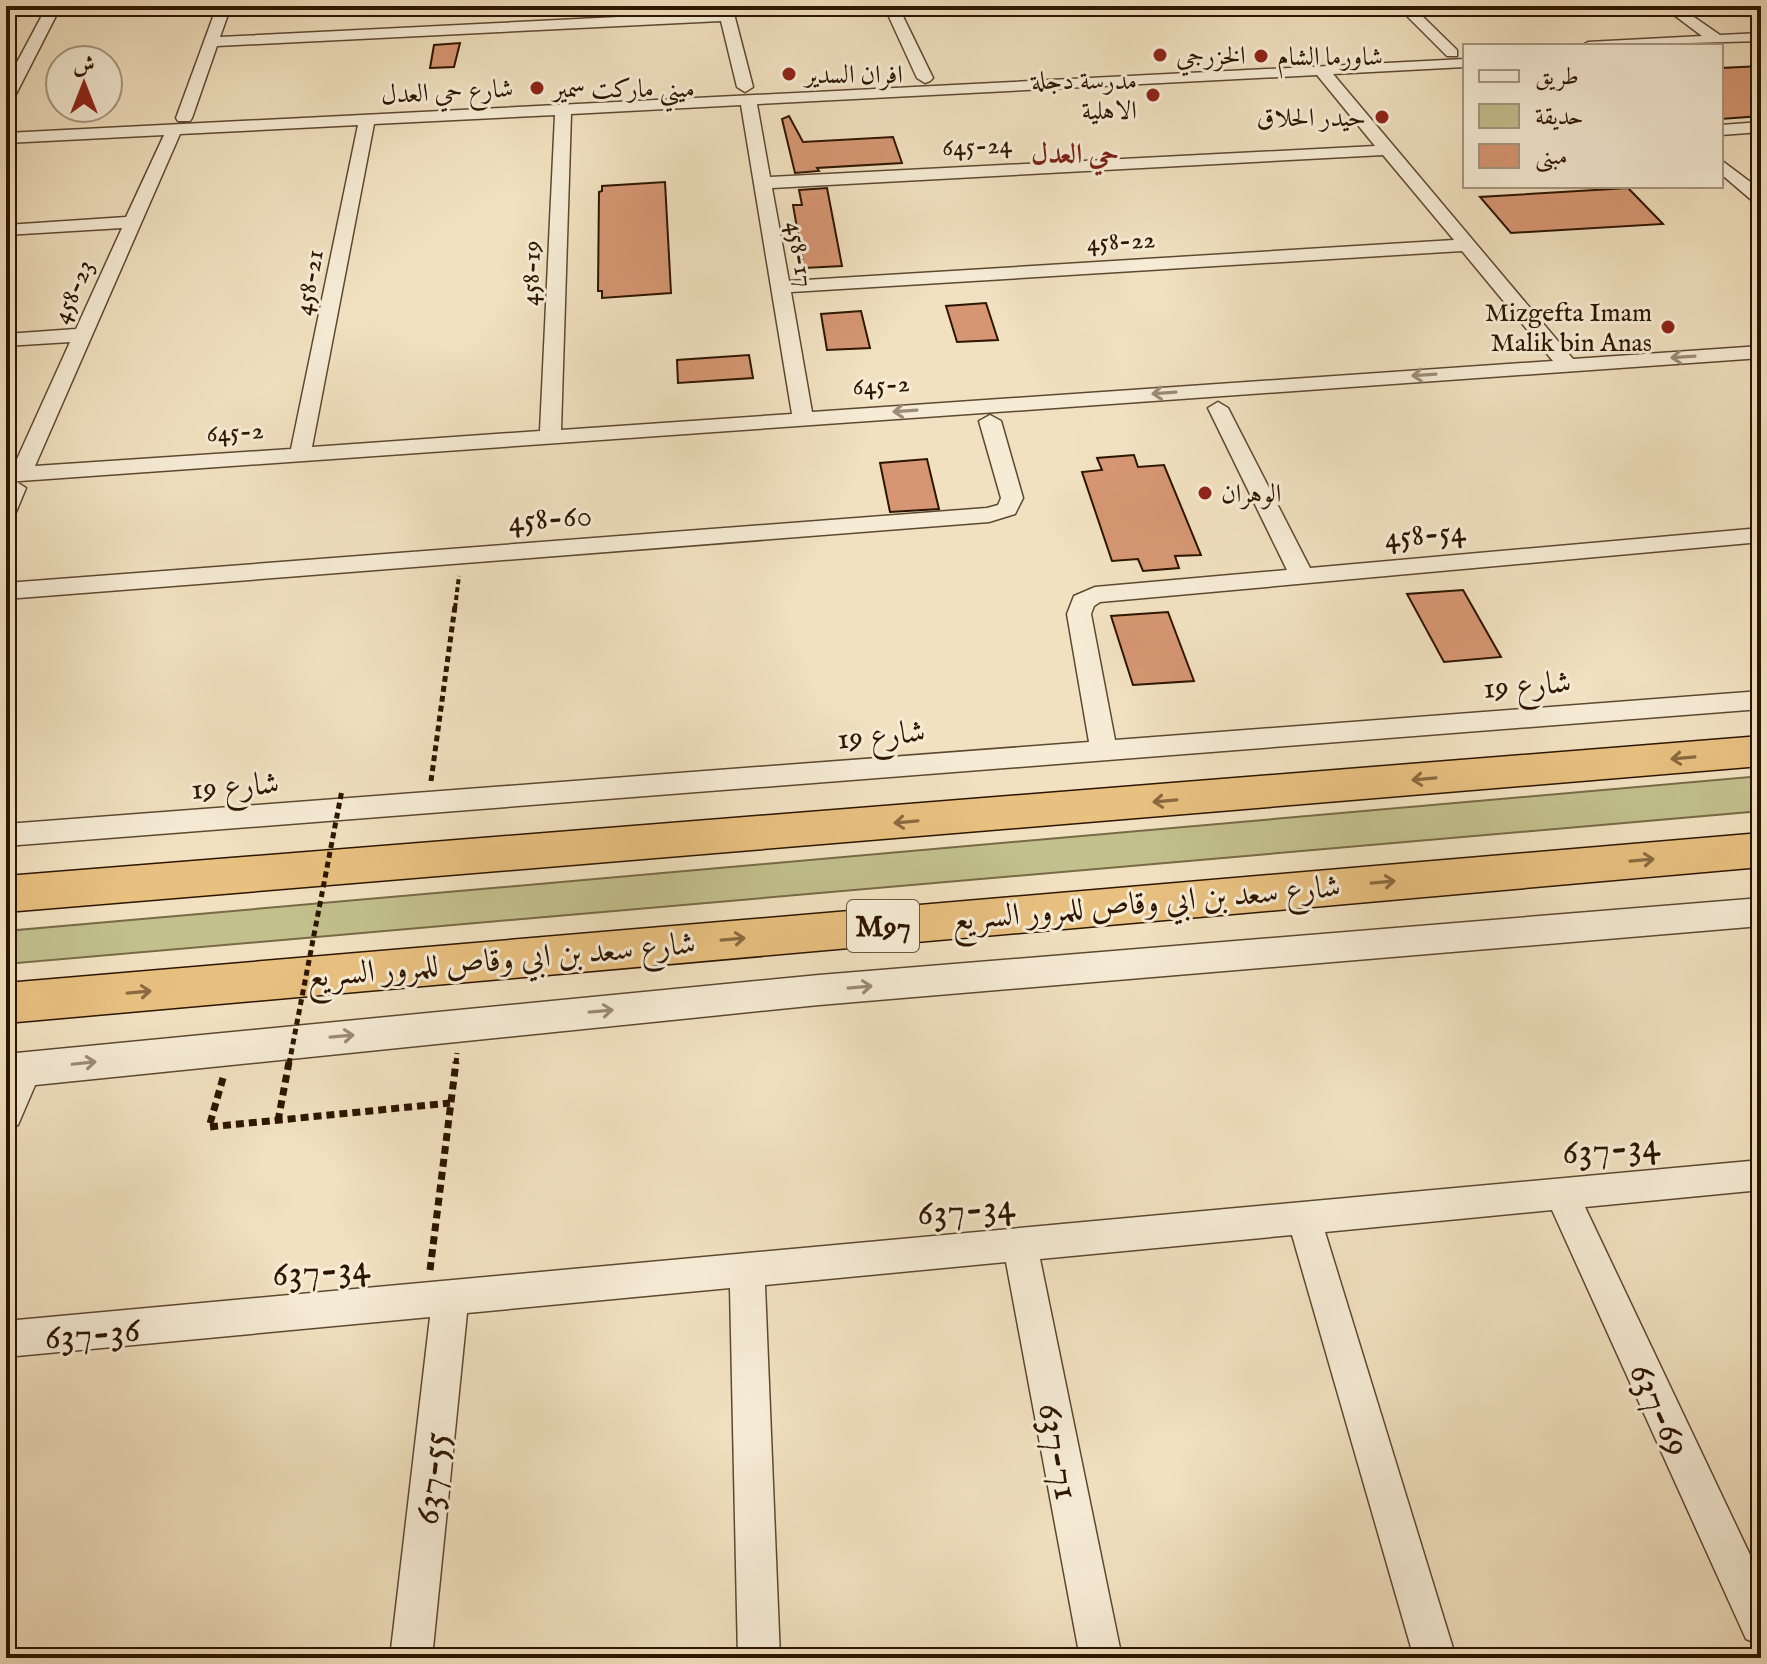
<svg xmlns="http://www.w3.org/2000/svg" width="1767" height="1664" font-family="'IM FELL English',Amiri,serif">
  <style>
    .green { fill: #c2c08d; stroke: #786a46; stroke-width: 2 }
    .building { fill: #d69673; stroke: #2d1500; stroke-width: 2 }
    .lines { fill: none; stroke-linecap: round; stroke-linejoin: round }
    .minor-casing { stroke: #5e4830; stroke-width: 3 }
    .tertiary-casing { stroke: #5e4830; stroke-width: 3 }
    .motorway-casing { stroke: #2d1500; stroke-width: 3 }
    .path-far2 { stroke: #2d1500; stroke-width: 4; stroke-dasharray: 5 3; stroke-linecap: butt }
    .path-far1 { stroke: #2d1500; stroke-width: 5; stroke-dasharray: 6 4; stroke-linecap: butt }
    .path { stroke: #2d1500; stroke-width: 7; stroke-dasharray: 8 5; stroke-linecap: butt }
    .minor { fill: #f6ecd6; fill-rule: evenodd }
    .tertiary { fill: #f6ecd6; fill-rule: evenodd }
    .motorway { fill: #e8c080; fill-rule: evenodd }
    .path-bridge-far1 { stroke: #2d1500; stroke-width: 5; stroke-dasharray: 6 4; stroke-linecap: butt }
    .path-bridge { stroke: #2d1500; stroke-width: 7; stroke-dasharray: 8 5; stroke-linecap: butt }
    .oneway { stroke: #9c8b76 }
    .oneway2 { stroke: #8a6a40 }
    .poi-dot { fill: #8f2418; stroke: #f6ecd6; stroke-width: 3 }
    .labels { text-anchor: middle; stroke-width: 6; stroke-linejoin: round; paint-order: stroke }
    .far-poi-label { font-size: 26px; fill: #2d1500; stroke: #f6ecd6; text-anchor: start }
    .far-street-label { font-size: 26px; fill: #2d1500; stroke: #f6ecd6 }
    .far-neighbourhood-label { font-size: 28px; font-weight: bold; fill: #7a1f14; stroke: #f6ecd6 }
    .shield { fill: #f6ecd6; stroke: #695640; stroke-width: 2 }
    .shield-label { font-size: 30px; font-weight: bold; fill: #2d1500 }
    .street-label { font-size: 32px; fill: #2d1500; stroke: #f6ecd6 }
    .near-street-label { font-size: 38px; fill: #2d1500; stroke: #f6ecd6 }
  </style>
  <rect width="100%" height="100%" fill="#f1e1c0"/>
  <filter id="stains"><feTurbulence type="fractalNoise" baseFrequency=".0025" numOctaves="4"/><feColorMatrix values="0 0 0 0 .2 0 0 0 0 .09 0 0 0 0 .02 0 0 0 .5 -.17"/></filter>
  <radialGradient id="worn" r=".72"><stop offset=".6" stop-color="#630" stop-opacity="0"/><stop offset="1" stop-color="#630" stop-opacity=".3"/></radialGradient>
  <path class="green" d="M1761 776V811L6 964V931Z"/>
  <path class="building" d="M460 43 454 67 430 68 434 45Z
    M1761 66V116L1721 119V68Z
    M789 116 803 142 893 137 902 163 817 168 819 171 795 173 782 119Z
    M665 182 671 293 602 298V291H598L599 192 602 191V186Z
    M827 188 842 266 804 268 793 205H802L799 190Z
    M1628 188 1663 224 1511 233 1480 197Z
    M986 303 998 340 957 342 946 306Z
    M861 311 870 348 827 350 821 314Z
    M749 355 753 378 678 383 677 360Z
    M1134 455 1138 467 1164 465 1201 555 1175 556 1179 568 1143 571 1138 559 1112 561 1082 472 1102 470 1097 458Z
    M927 459 939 509 890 512 880 463Z
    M1463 590 1501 657 1444 662 1407 594Z
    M1168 612 1194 681 1133 685 1111 616Z"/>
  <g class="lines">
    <g class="minor-casing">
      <path id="minor" d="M47 6H61L14 98 6 103V83Z
        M217 6H231L220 37 719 12 718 6H732L753 87 745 92 737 87 721 21 217 46 192 118 190 121H178L176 118Z
        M884 6H898L933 78 930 81 925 83 917 78Z
        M1397 6H1412L1457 50V56H1447Z
        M1662 6H1678L1720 35 1761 33V41L1581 46 1588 42 1702 36Z
        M1465 59V67L1333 74 1573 359 1761 346V358L6 482V468H13L70 342 6 346V334L76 329 122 228 6 235V225L126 217 164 135 6 143V133ZM1317 75 1375 146 770 177 757 104ZM741 105 792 414 561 430 571 114ZM555 115 540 431 312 447 374 124ZM358 125 291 449 35 466 180 134ZM1383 155 1454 240 789 281 772 188ZM1462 251 1553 361 812 412 791 292Z
        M1761 122V132L1721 135V125Z
        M1721 160 1761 190V204L1755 203 1721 174Z
        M1218 402 1228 408 1310 568 1761 528V542L1100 602 1094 606 1091 614 1115 740 1761 691V709L6 846V824L1089 742 1067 614 1074 596 1095 587 1287 570 1208 408Z
        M990 415 1001 421 1023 498 1015 514 989 522 6 599V583L987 508 998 505 1001 498 979 421Z
        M15 481 26 488 14 517 6 519V485Z
        M26 1055 37 1059 42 1069 18 1125 6 1129V1078L15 1059Z
        M1761 1160V1190L1585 1207 1761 1578V1645L1746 1639 1552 1210 1325 1232 1456 1658H1414L1292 1235 1040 1259 1122 1658H1080L1006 1262 765 1285 780 1658H738L730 1288 467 1313 432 1658H390L430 1317 6 1357V1321Z"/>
    </g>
    <g class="tertiary-casing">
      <path id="tertiary" d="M1761 898V926L819 1005 6 1088V1054L819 975Z"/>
    </g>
    <g class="motorway-casing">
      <path id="motorway" d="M1761 736V766L6 912V876Z
        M1761 833V867L6 1023V983Z"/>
    </g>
    <path class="path-far2" d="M455 608 459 576"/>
    <path class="path-far1" d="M431 781 455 606
      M456 1064 457 1053"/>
    <path class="path" d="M223 1078 209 1127 450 1103
      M430 1270 456 1062"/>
    <use href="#minor" class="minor"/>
    <use href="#tertiary" class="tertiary"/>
    <use href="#motorway" class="motorway"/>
    <path class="path-bridge-far1" d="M289 1064 342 790"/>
    <path class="path-bridge" d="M278 1121 289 1062"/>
  </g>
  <defs><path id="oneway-shaft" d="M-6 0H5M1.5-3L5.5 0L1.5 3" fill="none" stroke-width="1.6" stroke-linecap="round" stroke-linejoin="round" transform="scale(2)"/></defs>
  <g class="oneway">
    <use href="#oneway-shaft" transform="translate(1683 357) rotate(176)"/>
    <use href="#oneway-shaft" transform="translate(1424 375) rotate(176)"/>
    <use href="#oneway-shaft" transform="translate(1164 393) rotate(176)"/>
    <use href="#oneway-shaft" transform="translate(905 411) rotate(176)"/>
    <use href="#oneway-shaft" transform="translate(860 987) rotate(-5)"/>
    <use href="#oneway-shaft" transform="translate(601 1011) rotate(-5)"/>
    <use href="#oneway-shaft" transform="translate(342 1036) rotate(-5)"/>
    <use href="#oneway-shaft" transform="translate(84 1063) rotate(-6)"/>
  </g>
  <g class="oneway2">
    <use href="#oneway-shaft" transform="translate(1683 758) rotate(175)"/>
    <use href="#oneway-shaft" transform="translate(1424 779) rotate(175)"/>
    <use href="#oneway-shaft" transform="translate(1165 801) rotate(175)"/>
    <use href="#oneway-shaft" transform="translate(906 822) rotate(175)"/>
    <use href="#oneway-shaft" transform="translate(1642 860) rotate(-5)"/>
    <use href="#oneway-shaft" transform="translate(1383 882) rotate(-5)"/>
    <use href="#oneway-shaft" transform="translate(733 939) rotate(-5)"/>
    <use href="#oneway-shaft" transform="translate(139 992) rotate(-5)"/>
  </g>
  <g class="poi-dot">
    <circle cx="1160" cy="55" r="8"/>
    <circle cx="1261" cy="56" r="8"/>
    <circle cx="789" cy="74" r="8"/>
    <circle cx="537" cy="88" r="8"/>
    <circle cx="1153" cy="95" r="8"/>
    <circle cx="1382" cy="117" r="8"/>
    <circle cx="1668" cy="327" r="8"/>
    <circle cx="1205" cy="493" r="8"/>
  </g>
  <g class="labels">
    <g class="far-poi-label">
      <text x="1176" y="64">الخزرجي</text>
      <text x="1277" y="65">شاورما الشام</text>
      <text x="805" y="83">افران السدير</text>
      <text x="1137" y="89" text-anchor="end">مدرسة دجلة<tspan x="1137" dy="30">الاهلية</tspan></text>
      <text x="553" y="97">ميني ماركت سمير</text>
      <text x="1366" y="126" text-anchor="end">حيدر الحلاق</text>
      <text x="1652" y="321" text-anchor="end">Mizgefta Imam<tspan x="1652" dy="30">Malik bin Anas</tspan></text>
      <text x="1221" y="502">الوهران</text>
    </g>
    <g class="far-street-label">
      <text transform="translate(447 91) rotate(-3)" y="9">شارع حي العدل</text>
      <text transform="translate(977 145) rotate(-3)" y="9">645-24</text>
      <text transform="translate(1121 240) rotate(-3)" y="9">458-22</text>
      <text transform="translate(801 254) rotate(80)" y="9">458-17</text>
      <text transform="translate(530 273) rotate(-88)" y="9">458-19</text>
      <text transform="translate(308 282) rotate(-79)" y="9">458-21</text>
      <text transform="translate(72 291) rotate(-66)" y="9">458-23</text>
      <text transform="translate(881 384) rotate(-4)" y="9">645-2</text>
      <text transform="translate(235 431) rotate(-4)" y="9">645-2</text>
    </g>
    <g class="far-neighbourhood-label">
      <text x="1075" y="163">حي العدل</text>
    </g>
    <rect class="shield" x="847" y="900" width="72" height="52" rx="6"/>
    <g class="shield-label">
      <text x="883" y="936">M97</text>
    </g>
    <g class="street-label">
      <text transform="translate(550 517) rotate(-4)" y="11">458-60</text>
      <text transform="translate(1425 533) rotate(-5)" y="11">458-54</text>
      <text transform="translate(1527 684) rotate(-4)" y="11">شارع 19</text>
      <text transform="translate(881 734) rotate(-5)" y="11">شارع 19</text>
      <text transform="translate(235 785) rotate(-4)" y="11">شارع 19</text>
      <text transform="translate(1146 902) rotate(-5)" y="11">شارع سعد بن ابي وقاص للمرور السريع</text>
      <text transform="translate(501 959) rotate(-5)" y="11">شارع سعد بن ابي وقاص للمرور السريع</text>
    </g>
    <g class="near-street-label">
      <text transform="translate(1611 1147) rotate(-5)" y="13">637-34</text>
      <text transform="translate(966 1208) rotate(-5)" y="13">637-34</text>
      <text transform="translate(321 1269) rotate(-5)" y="13">637-34</text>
      <text transform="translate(92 1332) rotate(-5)" y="13">637-36</text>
      <text transform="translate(1661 1409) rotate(65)" y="13">637-69</text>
      <text transform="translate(1060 1451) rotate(79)" y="13">637-71</text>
      <text transform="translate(430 1478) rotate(-84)" y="13">637-55</text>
    </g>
  </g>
  <rect width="1767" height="1664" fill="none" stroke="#f1e1c0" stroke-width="32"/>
  <rect x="8" y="8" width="1751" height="1648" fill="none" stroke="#2d1500" stroke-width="4"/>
  <rect x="16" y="16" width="1735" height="1632" fill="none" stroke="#2d1500" stroke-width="2"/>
  <rect x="1463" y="44" width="260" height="144" fill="#f6ecd6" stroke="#a69680" stroke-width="2"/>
  <rect x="1479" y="70" width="40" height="12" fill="#f6ecd6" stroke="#a69680" stroke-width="2"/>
  <text x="1535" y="84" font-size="24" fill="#2d1500">طريق</text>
  <rect x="1479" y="104" width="40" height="24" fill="#c2c08d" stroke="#a69680" stroke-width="2"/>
  <text x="1535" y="124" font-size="24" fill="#2d1500">حديقة</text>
  <rect x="1479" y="144" width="40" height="24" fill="#d69673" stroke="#a69680" stroke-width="2"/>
  <text x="1535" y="164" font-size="24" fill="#2d1500">مبنى</text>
  <g transform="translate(84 84)"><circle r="38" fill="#f6ecd6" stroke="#a69680" stroke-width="2"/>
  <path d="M0-6L14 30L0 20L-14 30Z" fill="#8f2418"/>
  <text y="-12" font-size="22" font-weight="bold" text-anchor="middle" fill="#2d1500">ش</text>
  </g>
  <rect width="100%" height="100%" filter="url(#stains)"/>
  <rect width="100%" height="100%" fill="url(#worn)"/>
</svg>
